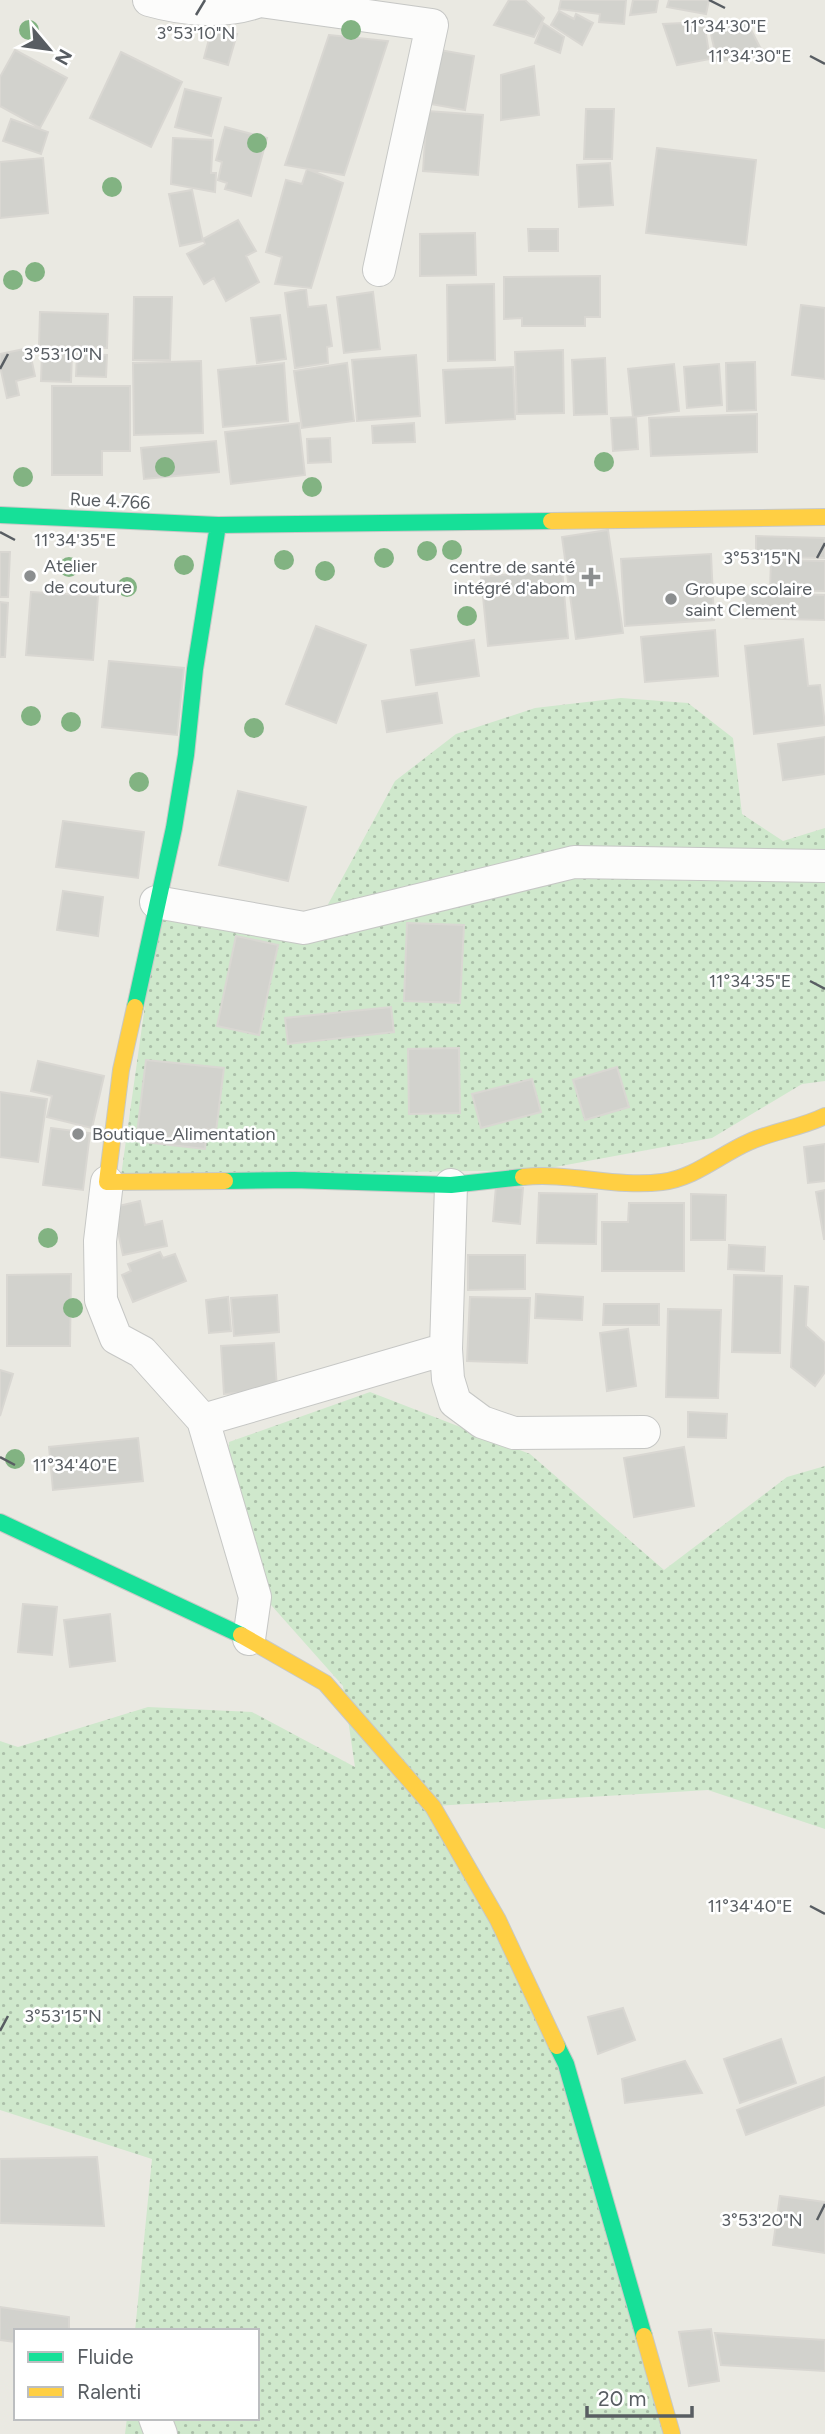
<svg xmlns="http://www.w3.org/2000/svg" width="825" height="2434" font-family="Figtree,sans-serif">
  <style>
    .grass { fill: url(#grass-dots) }
    .building { fill: #d2d2cd; stroke: #d9d7d2; stroke-width: 2 }
    .lines { fill: none; stroke-linecap: round; stroke-linejoin: round }
    .street-casing { stroke: #c6c7c5; stroke-width: 34 }
    .fast-casing { stroke: #c7c8c6; stroke-width: 18 }
    .slow-casing { stroke: #c7c8c6; stroke-width: 18 }
    .street { stroke: #fcfcfb; stroke-width: 32 }
    .fast { stroke: #16e098; stroke-width: 16 }
    .slow { stroke: #ffcf43; stroke-width: 16 }
    .tree { fill: #82b382 }
    .ticks { fill: none; stroke: #585d62; stroke-width: 2.5 }
    .poi-dot { fill: #8b8e8f; stroke: #fff; stroke-width: 2.5 }
    .labels { text-anchor: middle; stroke-width: 5; stroke-linejoin: round; paint-order: stroke }
    .street-label { font-size: 18px; fill: #585d62; stroke: #fff }
    .poi-label { font-size: 18px; fill: #585d62; stroke: #fff; text-anchor: start }
    .ticks-label { font-size: 18px; text-anchor: middle; fill: #585d62; stroke: #fff; stroke-width: 5; stroke-linejoin: round; paint-order: stroke }
  </style>
  <defs>
    <pattern id="grass-dots" width="8" height="8" patternUnits="userSpaceOnUse" patternTransform="scale(1.75)"><rect width="8" height="8" fill="#cfe8cc"/><path d="M2 2h.1M6 6h.1" fill="none" stroke="#abbfa9" stroke-width="1.8" stroke-linecap="round"/></pattern>
  </defs>
  <rect width="100%" height="100%" fill="#eae9e2"/>
  <path class="grass" d="M621 698 688 703 733 738 742 814 783 841 825 828V1081L802 1084 712 1138 539 1170 121 1176 161 891 313 932 395 781 456 734 535 708Z
    M370 1392 530 1454 664 1570 787 1477 825 1466V1829L708 1790 434 1806 565 2043 672 2434H125L127 2418H257V2331H135L152 2159 0 2110V1741L18 1747 148 1707 252 1712 355 1767 343 1686 224 1552 229 1442Z"/>
  <path class="building" d="M509 0H525L544 18 534 37 494 25Z
    M561 0H626L624 24 599 22 600 14 559 9Z
    M633 0H658L656 12 630 15Z
    M669 0H709L706 14 667 7Z
    M559 11 574 19 576 14 593 23 582 45 551 25Z
    M746 20 765 57 717 61 709 25Z
    M704 22 710 59 677 65 663 24Z
    M543 23 564 37 560 53 535 43Z
    M212 28 237 34 228 65 204 58Z
    M329 35 388 41 344 175 285 165Z
    M15 50 67 78 40 128 0 106V77Z
    M440 50 474 56 465 110 425 103Z
    M121 52 182 82 151 147 90 118Z
    M534 66 539 115 501 120V75Z
    M185 89 221 98 211 136 175 127Z
    M586 109H614L612 159H584Z
    M427 111 483 115 478 175 423 171Z
    M11 119 48 132 41 154 3 141Z
    M225 127 267 138 251 196 225 189 227 183 218 180 222 162 216 160Z
    M173 138 213 140 211 173H216L215 192 171 184Z
    M657 148 756 160 746 245 646 233Z
    M43 158 48 213 0 218V162Z
    M610 163 613 205 579 207 577 165Z
    M307 169 343 183 311 288 275 284 282 257 266 252 286 180 302 184Z
    M192 190 203 241 180 246 169 194Z
    M238 220 256 251 246 256 259 282 226 301 214 278 204 284 187 254 205 244 203 239Z
    M528 229H558V251H529Z
    M475 233 476 275 420 276V234Z
    M600 276V317H585V326H522V318L504 319V277Z
    M494 284 495 360 448 361 447 285Z
    M306 289 308 307 326 305 332 346 327 347 328 363 295 368 285 293Z
    M373 292 380 349 344 353 337 297Z
    M134 297H172L170 360H133Z
    M801 305 825 308V379L792 375Z
    M40 312 108 314 107 348 39 346Z
    M280 315 286 359 257 363 251 318Z
    M29 348 35 376 16 381 19 395 7 398 0 366V354Z
    M563 350 564 413 517 414 515 352Z
    M42 352H72L71 382 41 381Z
    M77 354 107 355 106 377 76 376Z
    M416 355 420 416 357 421 352 360Z
    M605 358 607 414 574 415 572 360Z
    M201 361 203 433 134 435 133 363Z
    M755 362 756 410 727 411 726 363Z
    M284 363 288 421 223 427 218 370Z
    M347 363 354 421 302 428 294 371Z
    M674 364 679 411 633 417 628 369Z
    M719 364 722 405 687 408 684 367Z
    M513 367 515 419 446 423 443 370Z
    M52 386H130V451H102V475H52Z
    M757 414V452L651 456 649 418Z
    M636 417 638 449 613 451 611 418Z
    M299 423 305 475 231 484 225 432Z
    M414 423 415 442 373 443 372 426Z
    M330 438 331 462 308 463 307 439Z
    M216 441 219 472 144 479 141 448Z
    M608 530 623 633 576 639 562 537Z
    M756 536 825 538V558L756 557Z
    M0 552H10L8 597H0Z
    M711 554 714 620 625 626 621 559Z
    M771 560 825 561V591L770 590Z
    M562 569 568 638 488 646 481 577Z
    M31 592 98 596 93 660 26 655Z
    M744 593 825 595V620L743 618Z
    M0 602 8 603 5 657H0Z
    M316 626 366 645 336 723 286 704Z
    M715 630 718 676 645 682 641 637Z
    M803 639 808 686 820 685 825 725 754 734 745 646Z
    M474 640 479 676 416 685 411 650Z
    M109 661 184 668 177 735 102 727Z
    M437 693 442 723 387 732 382 701Z
    M825 737V774L783 780 778 744Z
    M238 791 306 807 288 881 219 865Z
    M63 821 144 832 138 878 56 867Z
    M63 891 103 897 98 936 57 930Z
    M407 923 464 925 460 1003 404 1001Z
    M236 936 278 945 259 1035 217 1026Z
    M391 1007 394 1032 288 1044 285 1018Z
    M459 1048 460 1113 409 1114 408 1049Z
    M146 1060 224 1068 216 1131 207 1129 205 1149 136 1141Z
    M38 1061 104 1076 92 1128 47 1117 52 1096 31 1091Z
    M617 1067 629 1107 585 1120 573 1080Z
    M532 1079 541 1112 481 1128 472 1094Z
    M0 1092 47 1099 38 1162 0 1157Z
    M51 1128 90 1133 83 1190 43 1185Z
    M825 1144V1181L808 1183 804 1147Z
    M496 1186 523 1188 520 1224 493 1221Z
    M825 1190V1239H824L816 1192Z
    M539 1193 597 1194 596 1244 537 1243Z
    M691 1194 726 1195 725 1240H691Z
    M140 1201 145 1225 162 1221 167 1246 123 1255 118 1232 112 1234 106 1209Z
    M629 1203H684V1271H602V1222H628Z
    M729 1245 765 1247 764 1271 728 1269Z
    M160 1252 163 1258 175 1254 186 1281 133 1302 122 1275 131 1271 128 1264Z
    M468 1255H525V1289L468 1290Z
    M71 1274 70 1346H7V1275Z
    M734 1275 782 1276 780 1353 732 1352Z
    M795 1286 808 1287 806 1326 825 1343V1372L815 1386 791 1367Z
    M536 1294 583 1297 582 1320 535 1318Z
    M277 1295 279 1332 234 1336 231 1298Z
    M228 1297 231 1331 209 1333 206 1300Z
    M470 1297 530 1298 527 1363 467 1361Z
    M604 1304H659V1325H603Z
    M668 1309 721 1310 718 1398 666 1397Z
    M628 1329 636 1386 607 1391 600 1333Z
    M274 1343 277 1390 224 1394 221 1346Z
    M0 1370 13 1374 0 1416Z
    M688 1412 727 1414 726 1438 688 1437Z
    M138 1438 143 1481 53 1490 49 1447Z
    M684 1447 694 1506 634 1517 624 1458Z
    M23 1604 57 1607 52 1655 18 1652Z
    M110 1614 115 1661 70 1667 64 1620Z
    M623 2008 635 2040 598 2054 588 2017Z
    M781 2039 796 2083 740 2103 724 2059Z
    M685 2061 702 2093 625 2103 622 2079Z
    M825 2077V2105L746 2135 737 2110Z
    M97 2157 104 2226 0 2223V2159Z
    M780 2196 825 2202V2253L773 2245Z
    M0 2307 69 2317V2331H16V2342L0 2340Z
    M711 2329 719 2381 689 2386 679 2332Z
    M715 2333 825 2340V2371L721 2365Z"/>
  <g class="lines">
    <g class="street-casing">
      <path id="street" d="M149 0C184 10 228 14 262 0
        M260 1 432 25 379 270
        M156 902 304 928 574 862 825 866
        M107 1182 100 1241 101 1300 116 1338 142 1352 203 1420 446 1349
        M451 1185 446 1349 448 1379 455 1402 482 1422 514 1433 644 1432
        M203 1420 255 1597 249 1639
        M155 2418 161 2434"/>
    </g>
    <g class="fast-casing">
      <path id="fast" d="M0 515 218 525 551 521
        M135 1007 174 828 186 755 195 669 218 525
        M225 1181 294 1180 451 1185 523 1177
        M0 1522 241 1635
        M557 2046 566 2064 644 2336"/>
    </g>
    <g class="slow-casing">
      <path id="slow" d="M551 521 825 517
        M135 1007 121 1070 107 1182 225 1181
        M523 1177C569 1172 616 1188 662 1182 695 1178 719 1155 749 1142 773 1131 801 1128 825 1116
        M241 1635 325 1683 433 1807 498 1920 557 2046
        M644 2336 672 2434"/>
    </g>
    <use href="#street" class="street"/>
    <use href="#fast" class="fast"/>
    <use href="#slow" class="slow"/>
  </g>
  <g class="tree">
    <circle cx="29" cy="30" r="10"/>
    <circle cx="351" cy="30" r="10"/>
    <circle cx="257" cy="143" r="10"/>
    <circle cx="112" cy="187" r="10"/>
    <circle cx="35" cy="272" r="10"/>
    <circle cx="13" cy="280" r="10"/>
    <circle cx="604" cy="462" r="10"/>
    <circle cx="165" cy="467" r="10"/>
    <circle cx="23" cy="477" r="10"/>
    <circle cx="312" cy="487" r="10"/>
    <circle cx="452" cy="550" r="10"/>
    <circle cx="427" cy="551" r="10"/>
    <circle cx="384" cy="558" r="10"/>
    <circle cx="284" cy="560" r="10"/>
    <circle cx="184" cy="565" r="10"/>
    <circle cx="69" cy="567" r="10"/>
    <circle cx="325" cy="571" r="10"/>
    <circle cx="127" cy="587" r="10"/>
    <circle cx="467" cy="616" r="10"/>
    <circle cx="31" cy="716" r="10"/>
    <circle cx="71" cy="722" r="10"/>
    <circle cx="254" cy="728" r="10"/>
    <circle cx="139" cy="782" r="10"/>
    <circle cx="48" cy="1238" r="10"/>
    <circle cx="73" cy="1308" r="10"/>
    <circle cx="15" cy="1459" r="10"/>
  </g>
  <path class="ticks" d="M709 0 725 8M196 15 205 0M810 56 825 64M0 369 8 354M0 532 15 540M817 558 825 543M810 981 825 989M0 1457 15 1465M810 1906 825 1914M0 2031 8 2016M817 2220 825 2204"/>
  <g class="poi-dot">
    <circle cx="30" cy="576" r="7"/>
    <path d="M587.5 566.5h7v7h7v7h-7v7h-7v-7h-7v-7h7z"/>
    <circle cx="671" cy="599" r="7"/>
    <circle cx="78" cy="1134" r="7"/>
  </g>
  <g class="labels">
    <g class="street-label">
      <text transform="translate(110 501) rotate(3)" y="6">Rue 4.766</text>
    </g>
    <g class="poi-label">
      <text x="44" y="572">Atelier<tspan x="44" dy="21">de couture</tspan></text>
      <text x="575" y="573" text-anchor="end">centre de santé<tspan x="575" dy="21">intégré d'abom</tspan></text>
      <text x="685" y="595">Groupe scolaire<tspan x="685" dy="21">saint Clement</tspan></text>
      <text x="92" y="1140">Boutique_Alimentation</text>
    </g>
  </g>
  <g class="ticks-label">
    <text x="725" y="32">11°34'30"E</text>
    <text x="196" y="39">3°53'10"N</text>
    <text x="750" y="62">11°34'30"E</text>
    <text x="63" y="360">3°53'10"N</text>
    <text x="75" y="546">11°34'35"E</text>
    <text x="762" y="564">3°53'15"N</text>
    <text x="750" y="987">11°34'35"E</text>
    <text x="75" y="1471">11°34'40"E</text>
    <text x="750" y="1912">11°34'40"E</text>
    <text x="63" y="2022">3°53'15"N</text>
    <text x="762" y="2226">3°53'20"N</text>
  </g>
  <rect x="14" y="2329" width="245" height="91" fill="#ffffff" stroke="#bcbec0" stroke-width="2"/>
  <rect x="28" y="2352" width="35" height="10" fill="#16e098" stroke="#bcbec0" stroke-width="2"/>
  <text x="77" y="2364" font-size="21" fill="#585d62">Fluide</text>
  <rect x="28" y="2387" width="35" height="10" fill="#ffcf43" stroke="#bcbec0" stroke-width="2"/>
  <text x="77" y="2399" font-size="21" fill="#585d62">Ralenti</text>
  <g transform="translate(49 49) rotate(119)" stroke="#ffffff" stroke-width="5" paint-order="stroke">
  <path d="M0-5L12 26L0 18L-12 26Z" fill="#585d62"/>
  <text y="-10" font-size="19" font-weight="bold" text-anchor="middle" fill="#585d62">N</text>
  </g>
  <path d="M587 2406v10h105v-10" fill="none" stroke="#585d62" stroke-width="3.5"/>
  <text x="598" y="2406" font-size="21" fill="#585d62" stroke="#ffffff" stroke-width="5" paint-order="stroke">20 m</text>
</svg>
